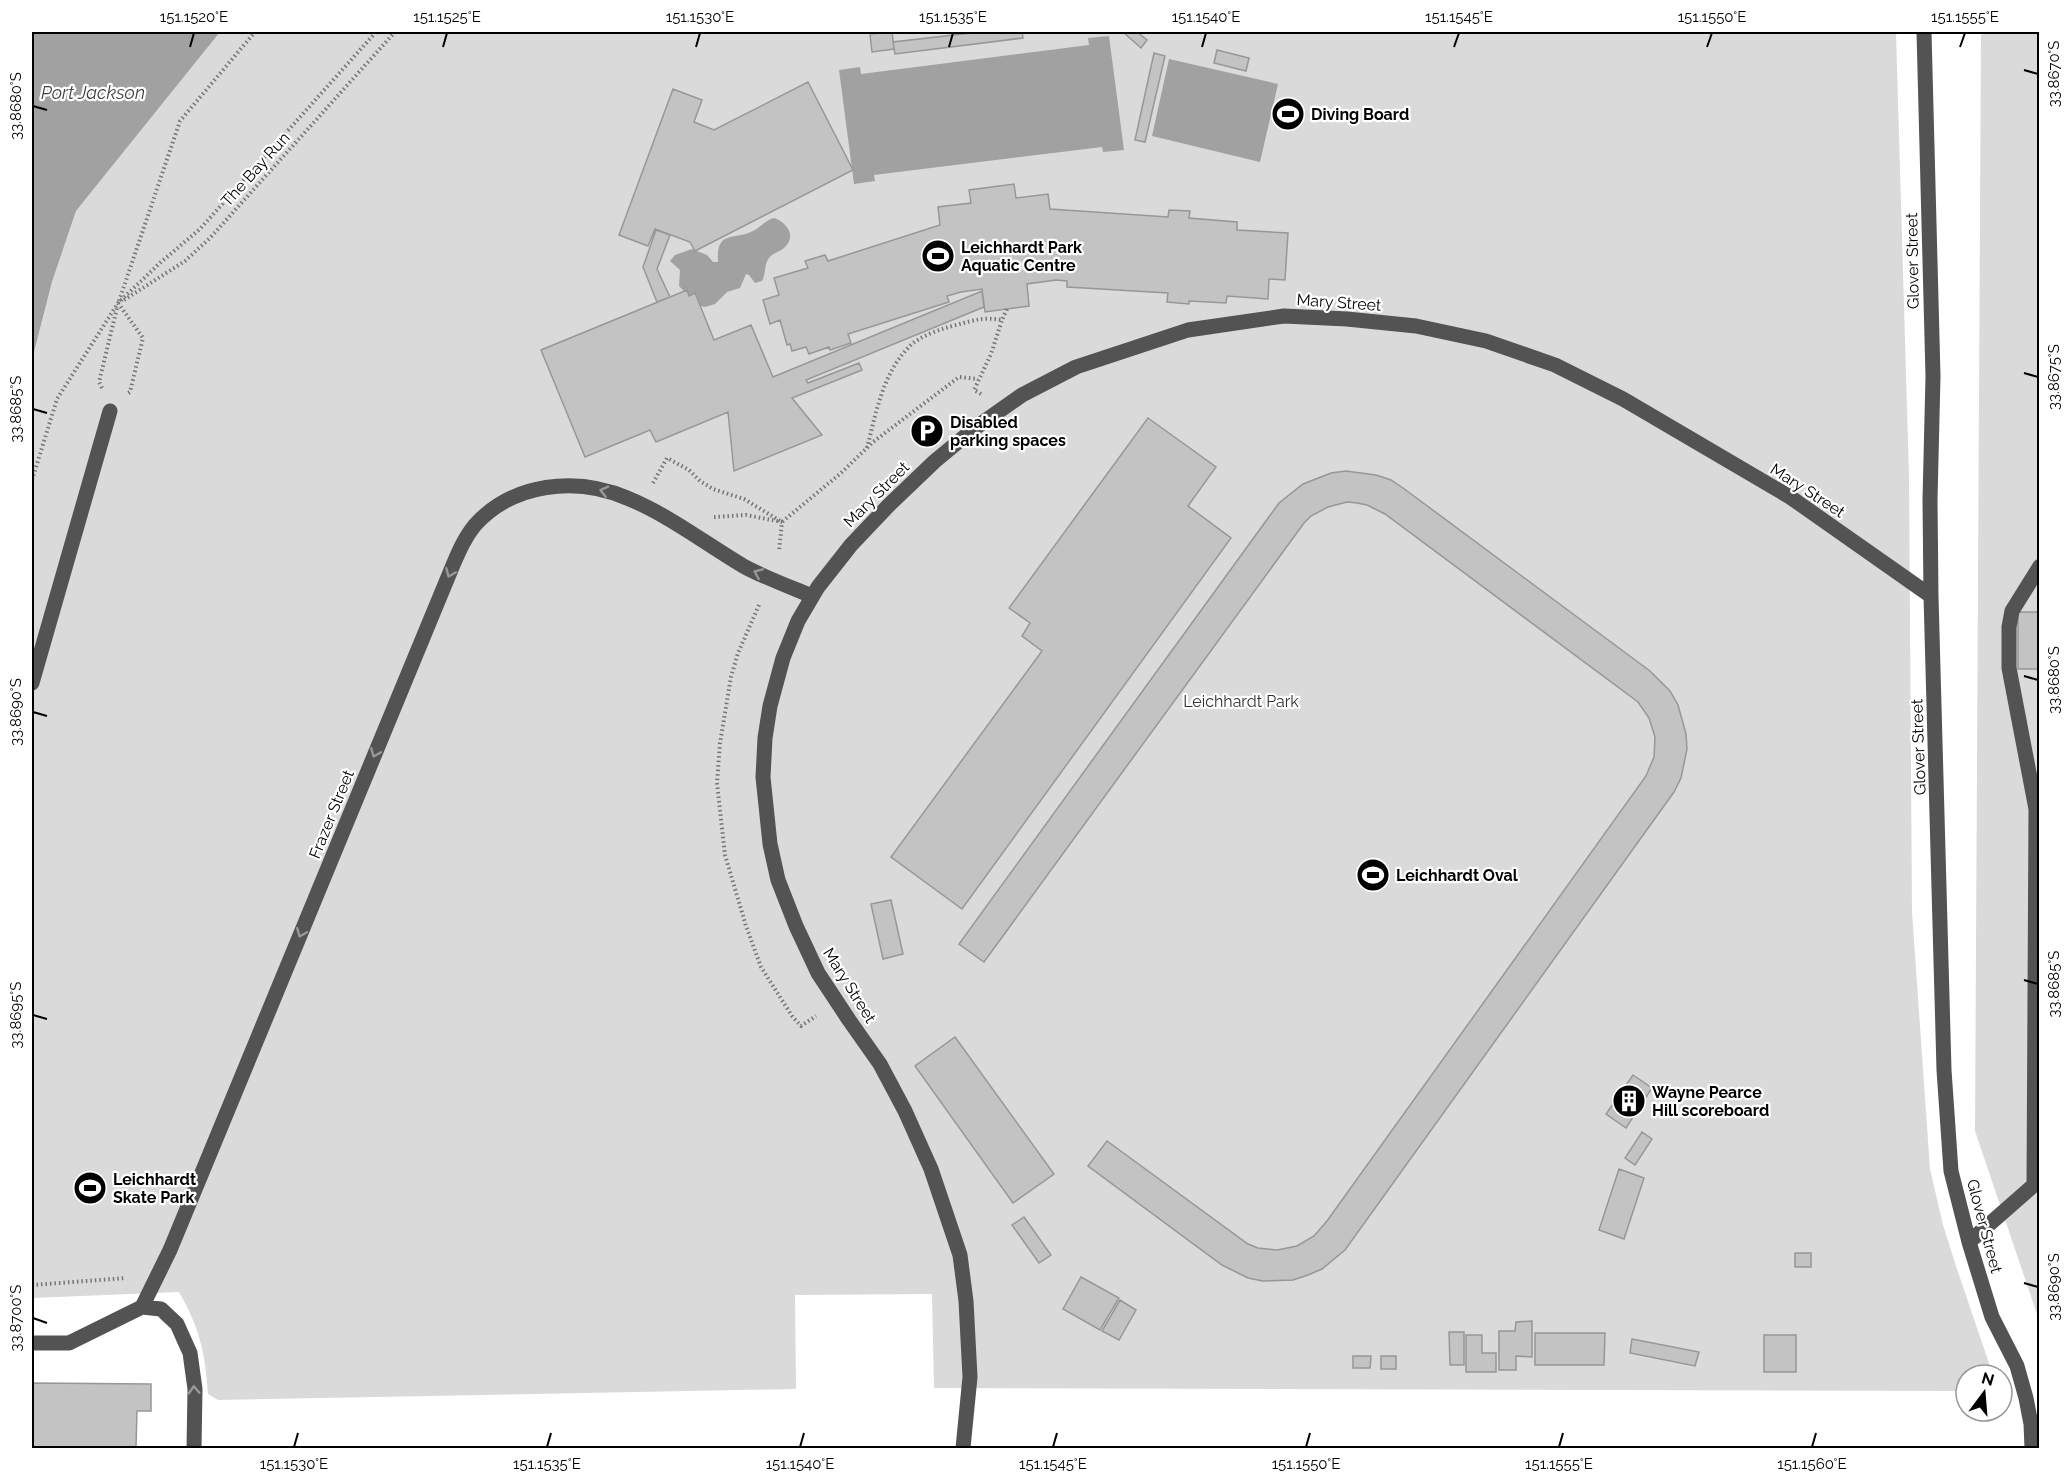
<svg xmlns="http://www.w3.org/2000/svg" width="2071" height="1480" font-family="Raleway,sans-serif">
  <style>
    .green { fill: #dadada }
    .water { fill: #a1a1a1 }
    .building { fill: #c3c3c3; stroke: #979797; stroke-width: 1.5 }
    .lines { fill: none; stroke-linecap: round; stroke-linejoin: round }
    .path { stroke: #757575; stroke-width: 4; stroke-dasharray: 1.5 3; stroke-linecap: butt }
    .minor { stroke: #535353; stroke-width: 15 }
    .oneway { stroke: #989898 }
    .ticks { fill: none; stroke: #000; stroke-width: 2 }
    .labels { text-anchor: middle; stroke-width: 4.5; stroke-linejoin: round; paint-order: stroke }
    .poi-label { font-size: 16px; font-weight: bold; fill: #000; stroke: #fff; text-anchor: start }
    .street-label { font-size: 16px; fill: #000; stroke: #fff }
    .park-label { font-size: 16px; fill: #313131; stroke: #fff }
    .water-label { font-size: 18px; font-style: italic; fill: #424242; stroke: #fff }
    .neatline { fill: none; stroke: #000; stroke-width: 2 }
    .ticks-label { font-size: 15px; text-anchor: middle; fill: #000 }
  </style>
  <rect width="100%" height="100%" fill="#fff"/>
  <path class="green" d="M220 32H1896L1909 477 1912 912 1930 1169 1943 1225 1956 1266 1993 1375H1966V1391L934 1388 932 1294 795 1295 796 1389 218 1400 208 1394C205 1352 200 1329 179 1292L32 1298V360L52 282 76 211Z
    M1981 32H2039V1320L1975 1131Z"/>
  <path class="water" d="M32 32H220L76 211 52 282 32 360Z
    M1109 36 1124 150 1103 152 1102 147 874 175 875 181 854 184 839 70 860 67 861 74 1089 45 1088 38Z
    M1169 59 1278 84 1260 162 1152 136Z
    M774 218C786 222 797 235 785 247 780 252 773 253 769 258 764 264 766 274 762 281L755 283 749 275 746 274 740 288 727 292 715 304 705 307 697 305 679 286 680 270 670 261 675 255 692 249 707 255 713 262H718C716 229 734 241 753 231 761 227 764 221 774 218Z"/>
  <path class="building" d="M892 32 894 49 872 52 870 34Z
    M980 32H1022L1023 38 895 54 893 42Z
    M1123 32H1137L1147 40 1141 48Z
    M1217 50 1249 58 1246 71 1214 63Z
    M1154 53 1165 56 1145 142 1135 140Z
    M808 82 853 170 695 251 690 242 655 229 648 246 619 235 673 89 702 100 694 122 714 130Z
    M1014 184 1016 198 1048 194 1050 209 1168 217 1169 210 1190 211 1189 218 1237 222V230L1288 233 1285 280 1269 279 1268 299 1227 296 1226 303 1189 301V304L1167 302 1168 293 1067 287V281L1056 280 1027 284 1029 306 985 312 982 289 961 292 947 296 949 302 848 334 851 343 830 350 829 347 809 354 806 347 792 351 790 344 787 345 780 320 770 324 763 300 779 295 774 278 808 268 805 261 825 255 828 261 940 225 938 207 971 203 969 190Z
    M656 230 670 235 657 269 670 297 657 302 643 267Z
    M687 290 689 296 695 293 714 340 751 325 773 377 982 291 984 307 806 380 808 383 859 363 862 370 792 398 822 435 734 471 728 412 656 442 650 430 585 457 541 350Z
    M1148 418 1216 467 1188 506 1231 538 962 909 891 857 1042 651 1022 636 1030 623 1009 608Z
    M1346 471 1376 475 1391 480 1403 488 1650 671 1670 691 1678 705 1686 734 1687 749 1681 778 1674 792 1345 1250 1322 1269 1308 1275 1293 1280 1263 1281 1248 1278 1222 1265 1088 1166 1107 1141 1248 1244 1258 1248 1277 1250 1297 1246 1314 1236 1327 1221 1646 776 1654 757 1655 737 1649 718 1638 702 1385 514 1367 505 1357 503 1347 502 1328 507 1311 516 1304 523 984 962 959 944 1279 503 1303 484 1331 473Z
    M2018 612H2040V669H2018Z
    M891 900 903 954 883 959 871 904Z
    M955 1037 1054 1174 1013 1203 915 1066Z
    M1633 1075 1652 1088 1626 1128 1606 1114Z
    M1642 1132 1652 1139 1635 1165 1625 1158Z
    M1619 1169 1644 1178 1624 1239 1599 1230Z
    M1024 1217 1051 1255 1039 1263 1012 1225Z
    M1795 1253H1811V1267H1795Z
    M1081 1277 1119 1298 1100 1330 1063 1309Z
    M1120 1300 1136 1310 1119 1340 1102 1331Z
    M1532 1321V1357L1516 1356V1370H1499V1331H1515L1516 1322Z
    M1449 1332H1464V1365H1450Z
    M1535 1333H1605L1604 1365H1535Z
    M1466 1335H1482V1353H1496V1372H1466Z
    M1764 1335H1796V1372H1764Z
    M1632 1339 1699 1352 1695 1366 1630 1353Z
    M1353 1356H1371L1370 1368H1353Z
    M1381 1356H1396V1369H1381Z
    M32 1383 151 1384V1411H137L136 1448H32Z"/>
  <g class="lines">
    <path class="path" d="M124 300 185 261 210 238 395 32
      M119 301 180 121 255 32
      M118 303 143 338 130 392 127 394
      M102 388 99 382 117 308
      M981 394 974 390 991 354 1002 320
      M867 448C876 413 883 372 910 346 919 336 944 328 956 325 975 320 983 317 1002 320L1007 309
      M32 480 57 399 118 303 161 262 200 229 376 32
      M653 483 667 458 689 470 700 481 713 489 744 499 782 522 841 473 873 442 959 377 978 379
      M714 517 746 515 782 522 779 552
      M759 605 738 653 731 677 720 743 717 783 725 855 746 926 761 967 792 1016 801 1026 816 1016
      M32 1285 126 1278"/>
    <path class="minor" d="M1924 32 1933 376 1930 500 1931 596 1944 1070 1951 1171 1969 1242 1992 1317 2017 1366 2026 1398 2031 1424 2032 1448
      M32 683 110 411
      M1969 1242 2034 1185 2036 809 2009 668V627L2012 611 2040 566
      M142 1307 170 1250 453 565C459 551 465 537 475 525 513 483 576 476 627 498 669 515 706 544 745 567 766 578 790 587 812 596
      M142 1307 161 1309 177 1324 190 1353 195 1389 194 1448
      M32 1343H69L142 1307
      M963 1448 970 1377 966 1301 960 1255 931 1169 905 1111 880 1064 849 1020 818 973 796 926 778 880 770 844 763 777 765 738 770 706 783 658 798 621 818 587 851 545 888 506 935 461 975 428 1022 395 1076 367 1188 330 1284 316 1347 319 1416 326 1486 341 1555 365 1623 399 1790 497 1931 596"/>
  </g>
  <defs><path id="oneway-chevron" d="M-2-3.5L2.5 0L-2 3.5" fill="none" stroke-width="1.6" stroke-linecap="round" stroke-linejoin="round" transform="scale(1.5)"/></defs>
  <g class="oneway">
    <use href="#oneway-chevron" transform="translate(604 491) rotate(-166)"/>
    <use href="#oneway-chevron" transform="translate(450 573) rotate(113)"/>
    <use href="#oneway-chevron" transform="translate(758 573) rotate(-157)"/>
    <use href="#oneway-chevron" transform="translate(375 753) rotate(112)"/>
    <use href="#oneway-chevron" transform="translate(301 933) rotate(112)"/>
    <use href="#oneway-chevron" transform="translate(194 1390) rotate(-93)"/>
  </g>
  <path class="ticks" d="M190 47 194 33M443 47 447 33M696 47 700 33M949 47 953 33M1202 47 1206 33M1454 47 1459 33M1707 47 1712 33M1960 47 1965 33M2024 70 2038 74M33 106 47 110M2024 373 2038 377M33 409 47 413M2024 676 2038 680M33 712 47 716M2024 980 2038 984M33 1015 47 1019M2024 1283 2038 1287M33 1318 47 1323M294 1447 298 1433M547 1447 551 1433M800 1447 804 1433M1053 1447 1057 1433M1306 1447 1310 1433M1559 1447 1563 1433M1812 1447 1816 1433"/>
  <defs>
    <g id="stadium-disc" transform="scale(1.725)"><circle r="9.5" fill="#000" stroke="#fff"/><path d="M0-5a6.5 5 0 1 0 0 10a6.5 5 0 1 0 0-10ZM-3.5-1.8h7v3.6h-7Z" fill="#fff"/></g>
    <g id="parking-disc" transform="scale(1.725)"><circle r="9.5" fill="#000" stroke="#fff"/><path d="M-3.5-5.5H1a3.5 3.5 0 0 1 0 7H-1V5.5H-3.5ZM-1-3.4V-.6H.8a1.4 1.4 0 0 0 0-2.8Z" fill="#fff"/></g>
    <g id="building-disc" transform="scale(1.725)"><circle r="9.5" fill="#000" stroke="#fff"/><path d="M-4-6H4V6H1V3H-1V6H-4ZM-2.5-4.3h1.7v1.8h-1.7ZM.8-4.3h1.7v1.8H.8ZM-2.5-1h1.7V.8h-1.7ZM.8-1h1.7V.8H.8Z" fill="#fff"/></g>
  </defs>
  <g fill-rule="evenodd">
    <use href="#stadium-disc" x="1288" y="114"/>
    <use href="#stadium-disc" x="938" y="256"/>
    <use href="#parking-disc" x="927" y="431"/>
    <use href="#stadium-disc" x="1373" y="875"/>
    <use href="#building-disc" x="1629" y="1101"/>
    <use href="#stadium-disc" x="90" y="1188"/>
  </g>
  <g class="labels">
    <g class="poi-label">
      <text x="1311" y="120">Diving Board</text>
      <text x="961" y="253">Leichhardt Park<tspan x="961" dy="18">Aquatic Centre</tspan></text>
      <text x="950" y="428">Disabled<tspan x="950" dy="18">parking spaces</tspan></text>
      <text x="1396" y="881">Leichhardt Oval</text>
      <text x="1652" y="1098">Wayne Pearce<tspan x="1652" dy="18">Hill scoreboard</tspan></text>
      <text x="113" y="1185">Leichhardt<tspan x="113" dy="18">Skate Park</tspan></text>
    </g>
    <g class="street-label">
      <text transform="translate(255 169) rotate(-48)" y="6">The Bay Run</text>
      <text transform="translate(1912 261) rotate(-91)" y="6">Glover Street</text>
      <text transform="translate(1339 302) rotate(4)" y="6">Mary Street</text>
      <text transform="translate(1808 490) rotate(33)" y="6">Mary Street</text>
      <text transform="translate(876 494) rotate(-45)" y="6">Mary Street</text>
      <text transform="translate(1918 747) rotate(-92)" y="6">Glover Street</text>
      <text transform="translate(331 814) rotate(-68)" y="6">Frazer Street</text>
      <text transform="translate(850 985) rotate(58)" y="6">Mary Street</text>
      <text transform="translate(1985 1226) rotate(75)" y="6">Glover Street</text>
    </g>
    <g class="park-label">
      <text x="1241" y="707">Leichhardt Park</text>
    </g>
    <g class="water-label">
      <text x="93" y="99">Port Jackson</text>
    </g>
  </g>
  <rect width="2071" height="1480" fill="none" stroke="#ffffff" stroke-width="66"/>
  <g transform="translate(1984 1393) rotate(16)"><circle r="28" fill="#ffffff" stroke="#999999" stroke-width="1.5"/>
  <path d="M0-4.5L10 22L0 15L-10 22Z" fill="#000000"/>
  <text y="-9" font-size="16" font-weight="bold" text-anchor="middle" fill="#000000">N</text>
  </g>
  <rect x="33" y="33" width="2005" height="1414" class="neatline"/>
  <g class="ticks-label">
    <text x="194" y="22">151.1520°E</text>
    <text x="447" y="22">151.1525°E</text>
    <text x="700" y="22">151.1530°E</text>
    <text x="953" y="22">151.1535°E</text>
    <text x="1206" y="22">151.1540°E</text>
    <text x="1459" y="22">151.1545°E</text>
    <text x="1712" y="22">151.1550°E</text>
    <text x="1965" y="22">151.1555°E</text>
    <text transform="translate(2054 74) rotate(-90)" y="5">33.8670°S</text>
    <text transform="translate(16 106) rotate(-90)" y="5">33.8680°S</text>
    <text transform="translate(2054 377) rotate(-90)" y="5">33.8675°S</text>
    <text transform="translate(16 409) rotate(-90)" y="5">33.8685°S</text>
    <text transform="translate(2054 680) rotate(-90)" y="5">33.8680°S</text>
    <text transform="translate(16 712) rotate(-90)" y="5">33.8690°S</text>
    <text transform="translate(2054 984) rotate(-90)" y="5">33.8685°S</text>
    <text transform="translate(16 1015) rotate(-90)" y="5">33.8695°S</text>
    <text transform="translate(2054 1287) rotate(-90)" y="5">33.8690°S</text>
    <text transform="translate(16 1318) rotate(-90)" y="5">33.8700°S</text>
    <text x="294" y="1469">151.1530°E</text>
    <text x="547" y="1469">151.1535°E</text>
    <text x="800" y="1469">151.1540°E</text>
    <text x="1053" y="1469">151.1545°E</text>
    <text x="1306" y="1469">151.1550°E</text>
    <text x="1559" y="1469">151.1555°E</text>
    <text x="1812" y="1469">151.1560°E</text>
  </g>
</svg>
